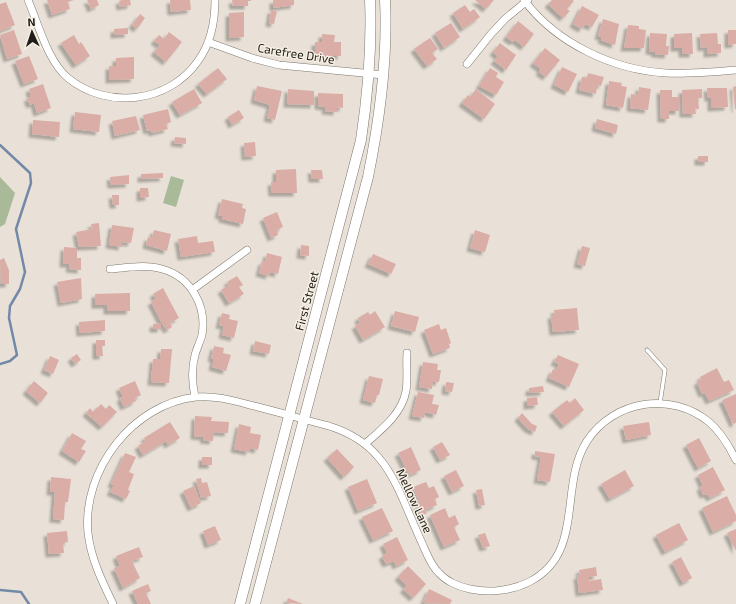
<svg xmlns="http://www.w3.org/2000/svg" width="736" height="604" font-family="'Exo 2',sans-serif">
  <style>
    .green { fill: #a8ba98 }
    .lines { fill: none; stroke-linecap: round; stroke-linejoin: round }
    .stream { stroke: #7389a8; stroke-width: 2.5 }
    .building { fill: #daada7; filter: url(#shadow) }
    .service-casing { stroke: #7d776d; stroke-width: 4.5 }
    .minor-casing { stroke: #7d776d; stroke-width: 8 }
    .secondary-casing { stroke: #7d776d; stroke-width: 11 }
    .service { stroke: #fff; stroke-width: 3.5 }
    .minor { stroke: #fff; stroke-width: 7 }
    .secondary { stroke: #fff; stroke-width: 10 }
    .labels { text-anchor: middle; stroke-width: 3; stroke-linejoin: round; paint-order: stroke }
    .street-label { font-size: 12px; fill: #201d19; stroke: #f6efe4 }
  </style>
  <defs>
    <filter id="shadow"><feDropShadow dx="-3.5" dy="3.5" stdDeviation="1" flood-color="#0004"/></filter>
  </defs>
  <rect width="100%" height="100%" fill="#e9e1d7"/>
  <path class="green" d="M171 176 184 180 176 207 163 203Z
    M0 177 15 193 5 224 0 227Z"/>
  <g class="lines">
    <path class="stream" d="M0 145 30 173 31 183 16 229 25 272 20 289 10 306 9 318 17 355 10 361 0 364
      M0 590 21 592 29 604"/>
  </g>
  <path class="building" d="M47 0H74L68 2 70 9 52 15Z
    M87 0H97L99 5 91 9Z
    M122 0H130L131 5 120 7 119 1Z
    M170 0H190L191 10 171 12Z
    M232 0H251V1H248V6H233Z
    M273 0H294V5L273 8Z
    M475 0H494L486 9Z
    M552 0H572L574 1 567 9 570 11 563 18 548 4Z
    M6 2 15 25 0 31V4Z
    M465 5 470 12 474 9 480 17 463 29 453 13Z
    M582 6 599 15 592 27 585 24 582 29 573 24Z
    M271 10 277 11 274 24 269 23Z
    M244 12V37L229 38V13Z
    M140 14 145 18 137 29 132 25Z
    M603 19 619 24 615 45 601 40 602 37 598 36Z
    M518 21 534 34 524 47 515 40 513 42 506 37Z
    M451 23 460 37 444 48 435 33Z
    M628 25 639 26V29L646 30 644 48H624Z
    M128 28V34L114 35V29Z
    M14 30 22 54 7 59 0 35Z
    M728 30H736V44L728 45Z
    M169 32 182 42 166 62 154 52 160 45 154 41 159 35 164 39Z
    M650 33 667 34 666 46H669L668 55 655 54V52L649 51Z
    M692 33 693 54H682V48H674V34Z
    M717 33 718 44H721V53L707 54V47L701 48 700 34Z
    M322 34 335 35 334 42H341V56H315V42H322Z
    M74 35 79 44 81 42 90 56 76 65 61 43Z
    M430 38 438 49 432 53 437 59 427 66 414 49Z
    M500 43 516 55 506 70 494 61 498 56 493 52Z
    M545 48 560 60 546 77 539 72 541 69 533 63Z
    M29 56 38 79 24 84 15 61Z
    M134 57V79L109 80V66H116V58Z
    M562 67 577 74 568 92 554 85Z
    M218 68 227 79 207 94 198 84Z
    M490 68 498 73 496 77 504 82 496 95 479 86Z
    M588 73 604 77 601 86 597 85 596 94 579 90 582 77 587 78Z
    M609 81 622 83 621 86 627 87 623 108 606 105Z
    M43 84 51 108 37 113 34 103 30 105 27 98 31 97 29 89Z
    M257 86 282 91 275 120 267 118 270 105 254 100Z
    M736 86V109H735L733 87Z
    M639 87 651 89 648 110 630 108 631 94 638 95Z
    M707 88H727L728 107 711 108V98H708Z
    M194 89 202 103 180 115 172 102Z
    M288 89 314 91V105L287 104Z
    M476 89 495 104 484 119 462 103 468 95 470 97Z
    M702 89V98H698L699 109H695L696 114H683L682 90Z
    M660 90H672V97H679V111H669V119H661Z
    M318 93 343 94V108L337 107V112L325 111 326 107 318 106Z
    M168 109 171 122 166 124 168 129 152 133 151 130 147 131 143 115Z
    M239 110 244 118 232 125 228 117Z
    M75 112 101 115 99 132 73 129Z
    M136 116 140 130 115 136 112 121Z
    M597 119 618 125 616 134 595 128Z
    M33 120 60 122 59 137 32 134Z
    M175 137 186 138V144L174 143Z
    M255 142 256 156 245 157 244 143Z
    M698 156H708V162H698Z
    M296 169 297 193H272L271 182H276V170Z
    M311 170H322L323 179H312Z
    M163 173V178L141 179V174Z
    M129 175V184L111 185 110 177Z
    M140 188H148L149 197 140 198Z
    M112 195H119V205H113Z
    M222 199 243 204 242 208 246 209 243 224 222 219V216L218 215Z
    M277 212 283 227 277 230 278 235 271 238 263 218Z
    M99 223 101 246 79 247 76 232 92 229 91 224Z
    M112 225 134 228 131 243 122 242V247L109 245Z
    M154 230 171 234 167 251 146 245 148 237 152 238Z
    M475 230 490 235 485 252 470 248Z
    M197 236 198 243 213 241 215 252 181 257 178 239Z
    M301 245 309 246V256L300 255Z
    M582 246 590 248 585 266 577 264Z
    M64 247 77 248V258H81V270L69 269 70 264H63Z
    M267 253 282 257 278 274 270 272 269 276 259 273 262 261 265 262Z
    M373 254 396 264 391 274 368 264Z
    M4 258 9 270V284H1L0 260Z
    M237 276 243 285 239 287 244 294 229 303 221 290 229 285 227 282Z
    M81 278 82 299 61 303 57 282Z
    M163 288 179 318 170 323 172 327 167 330 165 327 169 324 164 327 151 302 156 299 153 294Z
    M130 293V311H107V305H95V294Z
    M577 308 579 330 553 332 551 315H555L554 310Z
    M375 311 385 327 363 340 355 326 360 323 358 318 368 312 370 315Z
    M395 311 419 317 415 332 391 326Z
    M222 313 230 315 229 319 238 321 234 338 222 335 224 326 219 325Z
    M105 320V331L80 333 79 322Z
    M161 323V329H153V324Z
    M439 324 441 330 446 328 451 343 449 344 450 348 433 354 424 330Z
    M96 340H105V346H102L103 356H96Z
    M255 341 271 345 269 354 253 351Z
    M214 346 224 348 223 353 231 355 226 371 212 367 214 359 211 358Z
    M161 349H172L169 383 151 382 153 359H160Z
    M77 354 81 360 75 364 71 358Z
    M558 355 579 364 569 387 549 378 553 369 556 371 559 364 554 362Z
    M50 356 59 360 53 374 44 370Z
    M423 362 438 364 437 370H441L439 382H433L432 389 419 387Z
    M717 368 724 382 729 380 734 390 709 401 705 393 702 394 697 382 701 380 700 377Z
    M369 376 383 379 379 395H377L375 403 363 400Z
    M34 381 48 393 40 403 26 391Z
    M135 381 141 395 135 398 136 401 124 407 120 398 123 397 119 388Z
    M446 382 454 383 452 392 445 391Z
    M543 386 544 392 529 393V388Z
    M418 392 434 395 432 404 439 405 436 415 425 412 424 418 412 416Z
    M736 394V423L733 424 722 400Z
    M537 397 538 405 527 406V398Z
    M575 398 584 410 564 426 552 412 567 400 570 403Z
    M101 404 106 409 109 405 117 412 102 427 86 413 90 408 93 412Z
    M522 413 532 424 537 426 535 432 528 429 518 418Z
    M195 416 212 417 211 421 229 422 228 433 214 432 213 441 203 440 204 437 194 436Z
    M170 422 180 438 168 445 166 441 143 455 138 446 146 441 144 438Z
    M649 422 651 435 626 440 623 426Z
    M239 424 251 427 250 433 261 435 258 450 250 448 249 452 234 449Z
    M72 433 86 441 81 449 86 451 79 462 62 451Z
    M699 438 711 461 698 468 686 445Z
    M442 442 450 455 440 460 433 447Z
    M411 447 421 470 409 475 398 453Z
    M337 449 354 467 344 477 327 458Z
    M535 451 555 454 550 482 537 480 541 457 535 456Z
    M125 453 136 457 129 472 134 474 128 490 130 491 126 499 110 492 114 485 111 484Z
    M202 457H212V465H202Z
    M713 467 725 490 710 498 707 494 703 495 700 487 703 486 698 475Z
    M456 470 464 486 452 492 444 476Z
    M625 470 634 486 610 499 601 484Z
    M51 477 71 479 68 502H65L64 520 53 519 55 492H50Z
    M201 478 202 483 207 482 211 496 201 498 196 479Z
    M367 479 377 503 358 511 348 487Z
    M426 482 429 488 434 486 439 497 435 499 437 505 425 510 427 513 421 516 417 506 420 505 413 487Z
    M194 486 201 503 191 508 183 491Z
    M482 489 485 505 479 506 476 490Z
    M727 496 736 515V521L713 532 702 508Z
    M382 508 393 531 373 540 362 517Z
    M445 508 449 518 455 515 459 524 454 527 460 540 444 547 430 515Z
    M679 523 688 540 665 552 656 535Z
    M215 526 221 540 208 545 203 531Z
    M736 529V551L727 533Z
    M67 531 68 542 63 543 64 553 49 554 47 533Z
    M485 533 490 546 483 548 478 535Z
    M397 537 408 560 396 566 394 561 386 564 382 556 387 553 383 544Z
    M139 547 143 557 132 561 140 578 123 588 114 568 120 566 116 556Z
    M681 557 692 578 683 583 672 562Z
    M408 566 426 584 413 598 403 589 407 586 398 577Z
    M596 567 597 576 589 577V581L601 579 603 590 579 593 577 576 580 575 579 570Z
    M148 584 151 591 146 593 151 604H138L132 591Z
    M429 589 452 600 450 604 423 603Z
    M288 598 303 604 286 603Z"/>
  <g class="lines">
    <g class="service-casing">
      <path id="service" d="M647 350 665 370 660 403"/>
    </g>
    <g class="minor-casing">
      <path id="minor" d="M28 0C38 23 48 62 68 78 107 110 169 103 198 61 211 43 215 22 215 0
        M524 0C556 43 613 70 666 73 689 74 713 72 736 70
        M208 42 252 58 279 65 384 75
        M467 64 491 34 505 19 528 0
        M110 269C126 268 145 264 162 269 191 277 207 306 202 335 200 342 197 348 195 355 191 370 192 383 195 397
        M192 290 247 250
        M365 444C381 430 402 414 406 391 408 379 406 365 407 353
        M113 604C102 581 91 559 88 533 82 471 132 404 196 397 218 395 238 402 258 407 282 413 305 420 329 426 348 432 366 442 379 458 398 480 409 516 422 543 426 552 431 566 439 573 446 581 459 587 470 589 489 593 511 591 529 582 586 553 558 486 587 441 614 400 671 391 709 422 721 432 729 446 736 460"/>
    </g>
    <g class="secondary-casing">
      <path id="secondary" d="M240 604 361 140C368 93 372 47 370 0
        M255 604 368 177C380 118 388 60 385 0"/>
    </g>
    <use href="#service" class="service"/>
    <use href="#minor" class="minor"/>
    <use href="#secondary" class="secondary"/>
  </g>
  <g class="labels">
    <g class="street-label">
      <text transform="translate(296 54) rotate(9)" y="4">Carefree Drive</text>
      <text transform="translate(307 301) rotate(-75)" y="4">First Street</text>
      <text transform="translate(414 501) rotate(65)" y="4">Mellow Lane</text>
    </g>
  </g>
  <g transform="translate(32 32) rotate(357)" stroke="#f6efe4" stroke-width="3" paint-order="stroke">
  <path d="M0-3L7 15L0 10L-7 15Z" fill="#201d19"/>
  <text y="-6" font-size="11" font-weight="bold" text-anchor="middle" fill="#201d19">N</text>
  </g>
</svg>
